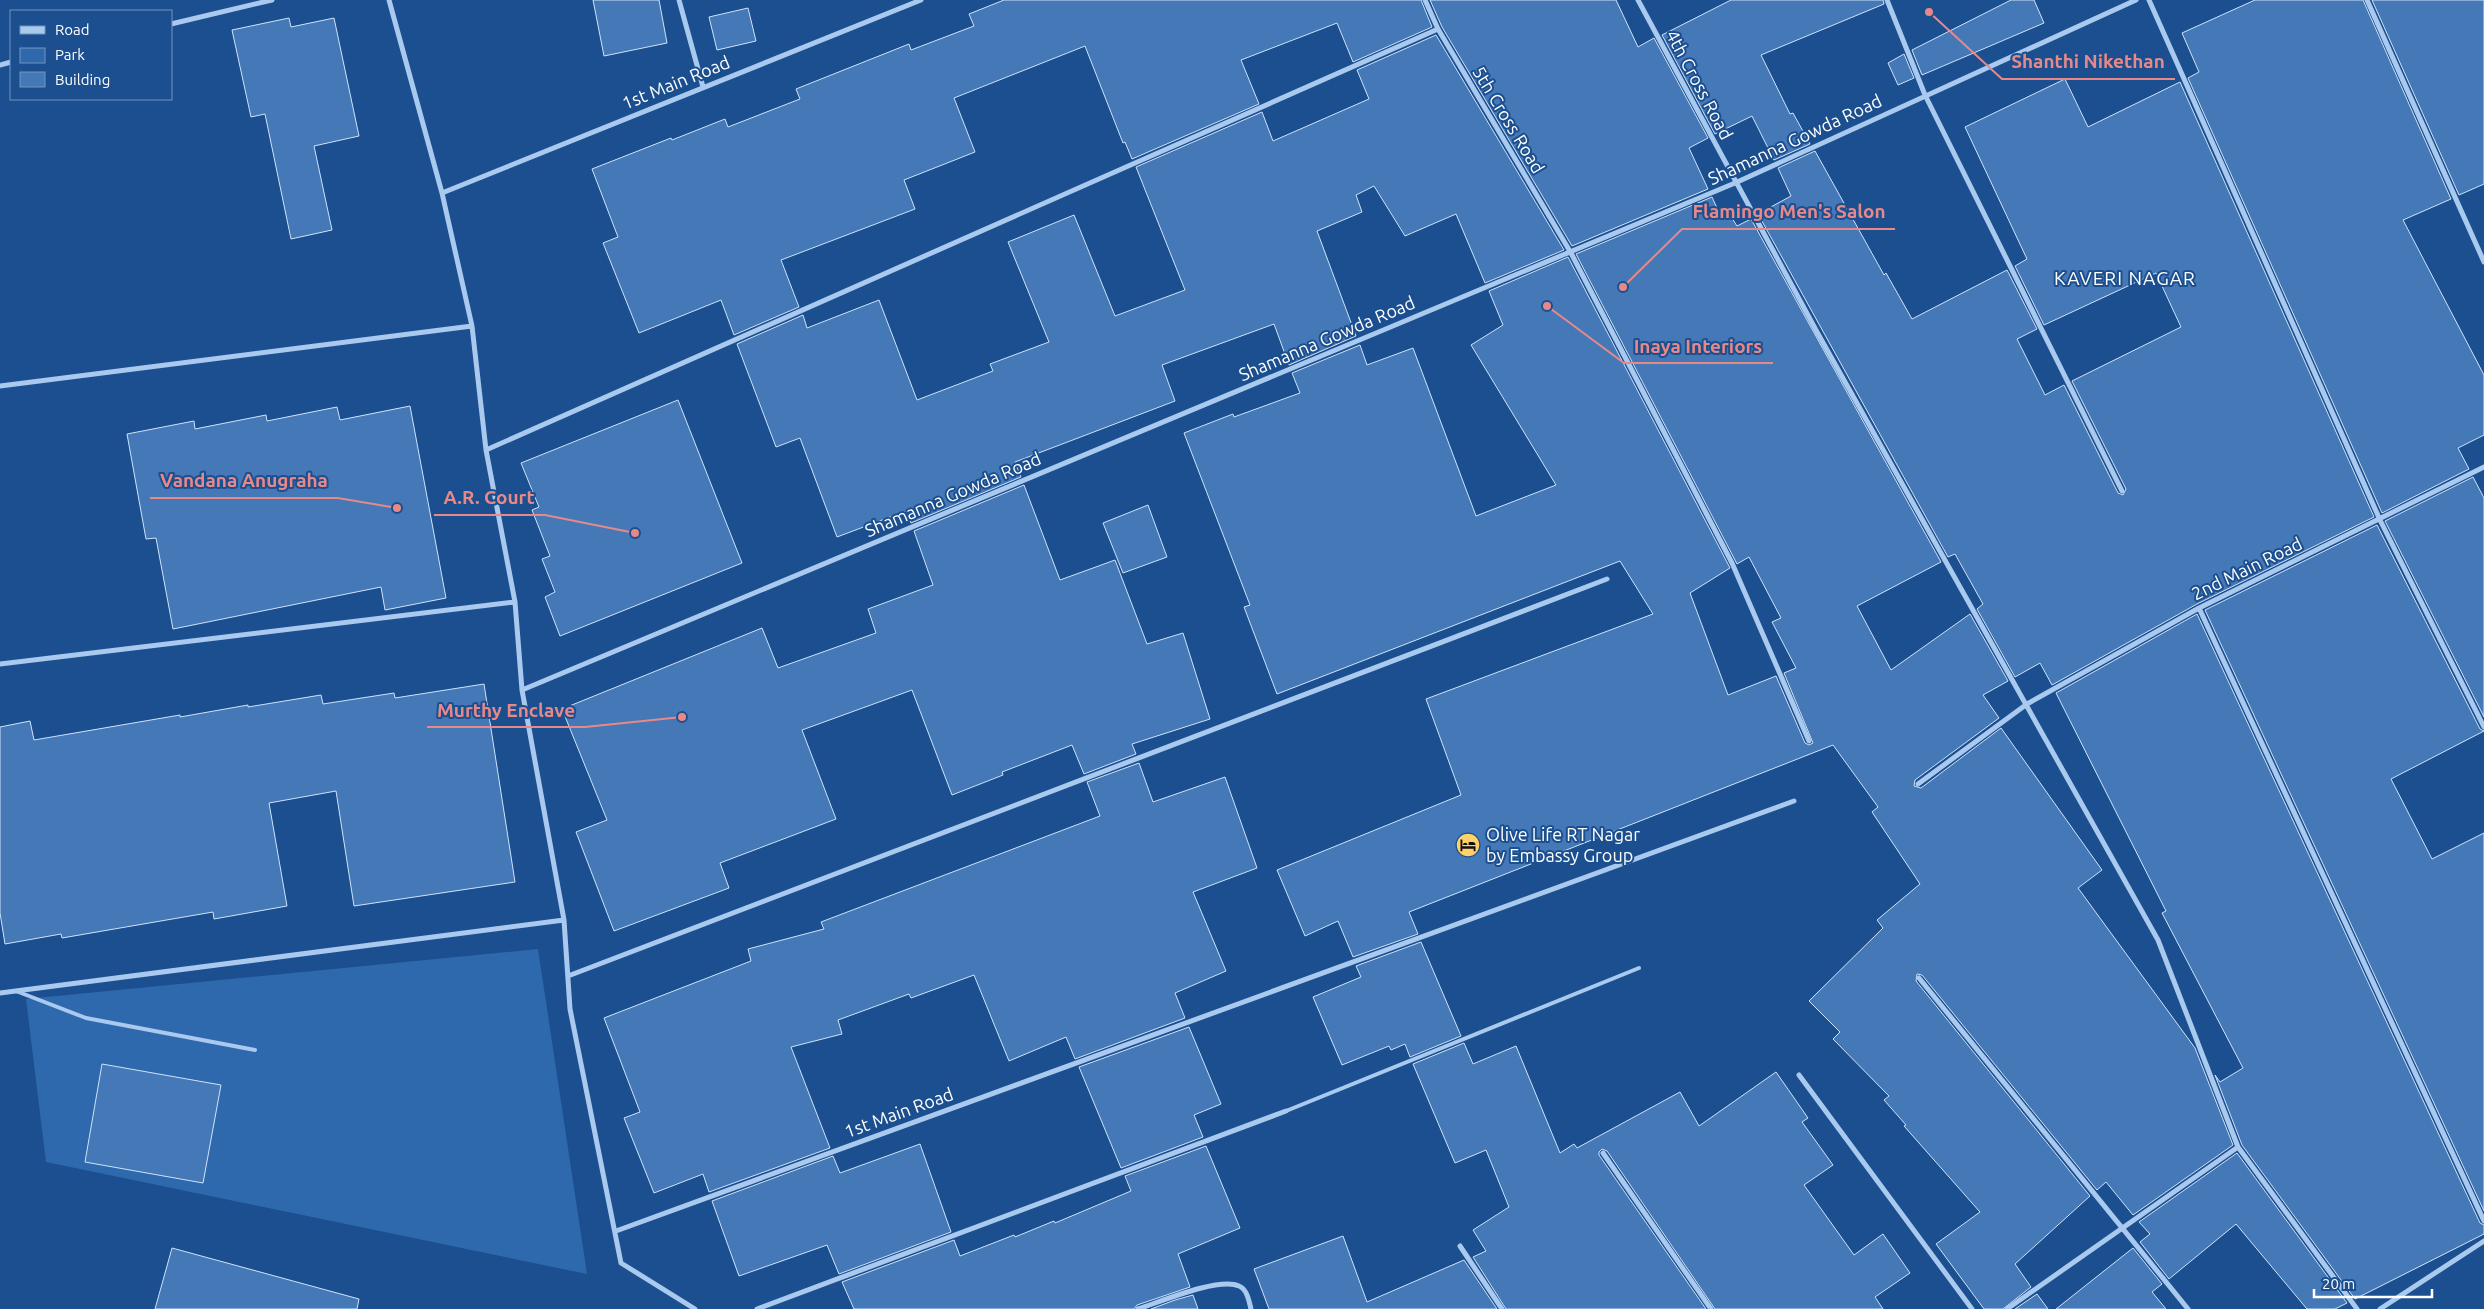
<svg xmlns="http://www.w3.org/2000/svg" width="2484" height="1309" font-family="Ubuntu,sans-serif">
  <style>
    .green { fill: #2e69ad }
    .building { fill: #4478b7; stroke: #cfe3fa }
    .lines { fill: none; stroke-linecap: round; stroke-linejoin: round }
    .service { stroke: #a9c9ee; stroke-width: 4 }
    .minor { stroke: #a9c9ee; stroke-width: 5 }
    .labels { text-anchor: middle; stroke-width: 4; stroke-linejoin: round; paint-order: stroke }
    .street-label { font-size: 18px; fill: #fff; stroke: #1b4f8f }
    .poi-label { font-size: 18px; fill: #fff; stroke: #1b4f8f; text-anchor: start }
    .neighbourhood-label { font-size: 19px; letter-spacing: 1px; fill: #fff; stroke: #1b4f8f }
    .leader { fill: none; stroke: #e88989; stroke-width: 2 }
    .callout-dot { fill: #e88989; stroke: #1b4f8f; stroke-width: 2 }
    .callout-label { font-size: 19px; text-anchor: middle; font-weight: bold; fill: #e88989; stroke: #1b4f8f; stroke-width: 4; stroke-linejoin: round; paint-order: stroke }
  </style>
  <rect width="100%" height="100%" fill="#1b4f8f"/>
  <path class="green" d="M538 949 587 1274 46 1162 26 999Z"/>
  <path class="building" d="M593 0H659L667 43 604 56Z
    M1004 0H1421L1432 27 1353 62 1337 23 1241 60 1259 104 1132 159 1125 142 1123 143 1085 46 954 98 975 152 904 180 915 209 781 260 799 307 734 335 721 300 639 333 603 243 618 237 592 169 671 138 672 140 725 119 728 127 800 99 796 89 909 44 911 50 974 26 969 14Z
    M1430 0H1616L1638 47 1654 38 1708 138 1689 148 1708 189 1572 246 1442 27Z
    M1731 0H1883L1884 4 1761 55 1790 114 1793 113 1810 144 1774 160 1752 116 1715 134 1662 35Z
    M2011 0H2034L2044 23 1922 75 1912 50Z
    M2255 0H2363L2451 199 2403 220 2484 375V435L2458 448 2469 469 2382 513 2188 78 2199 72 2182 33Z
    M2372 0H2484V184L2459 195Z
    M748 8 756 41 717 50 709 17Z
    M289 18 291 27 334 18 359 136 314 146 332 230 291 239 265 114 251 117 232 30Z
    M1436 35 1564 250 1485 283 1456 214 1405 236 1374 186 1356 195 1362 212 1317 231 1356 336 1289 365 1274 324 1162 365 1175 401 1015 462 1021 477 911 523 906 511 837 537 800 438 776 447 737 344 803 315 807 328 879 300 917 400 993 371 990 364 1049 342 1008 242 1074 215 1115 316 1185 290 1136 167 1262 112 1273 141 1369 99 1357 70Z
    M1904 54 1914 78 1898 85 1888 63Z
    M2065 79 2088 127 2180 82 2374 517 2197 604 2052 685 2040 663 2015 677 1977 609 1983 604 1955 554 1948 557 1758 214 1791 196 1778 168 1815 151 1884 275 1886 273 1912 319 2007 270 2037 329 2017 339 2045 395 2064 385 2118 493 2123 495 2126 489 2072 381 2181 327 2156 273 2044 325 2015 266 2027 259 1965 127Z
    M1712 197 1722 219 1730 215 1737 226 1751 219 1941 562 1857 606 1891 670 1970 614 2008 681 1983 695 1999 718 1915 780 1914 786 1921 788 2001 728 2102 870 2078 888 2195 1048 2233 1145 2133 1215 2106 1182 2097 1190 1922 975 1917 974 1916 981 2090 1196 2015 1264 2031 1287 2003 1309H1984L1936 1244 1980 1212 1904 1126 1906 1125 1884 1100 1889 1096 1833 1039 1840 1032 1809 1001 1883 928 1877 920 1920 884 1872 812 1878 807 1833 745 1409 912 1418 934 1353 957 1338 921 1305 936 1277 870 1461 795 1426 699 1653 614 1620 561 1277 694 1244 607 1250 605 1184 433 1233 414 1234 417 1300 393 1292 373 1360 345 1367 365 1413 348 1476 516 1556 485 1471 345 1503 325 1489 291 1568 257 1730 568 1690 593 1728 695 1776 676 1805 743 1809 745 1813 743 1784 673 1796 668 1772 622 1781 618 1749 557 1737 564 1576 254Z
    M678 400 742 563 560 636 545 597 555 592 542 559 550 556 532 510 539 507 521 463Z
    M410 406 446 598 385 610 381 587 173 629 156 538 146 539 127 434 194 421 195 429 266 415 267 421 337 407 340 420Z
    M2473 477 2484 498V717L2385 521Z
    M1024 485 1060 580 1115 560 1147 644 1183 633 1210 719 1132 744 1136 754 1084 774 1072 745 1002 772 1003 775 952 795 912 690 802 730 836 819 720 863 729 888 614 931 576 832 607 820 562 709 762 628 778 668 876 633 868 609 933 585 914 531Z
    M1148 505 1167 557 1123 573 1103 523Z
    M2377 525 2480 729 2484 731 2391 779 2432 859 2484 833V1211L2205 610Z
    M2197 614 2480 1223 2484 1225V1234L2355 1299 2242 1145 2215 1075 2220 1082 2243 1068 2162 913 2166 911 2056 693Z
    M484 684 515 882 354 906 336 791 269 803 287 906 214 919 213 912 62 938 61 934 5 944 0 913V727L30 721 34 740 180 715V717L248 705V707L321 695 323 704 394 693 395 698Z
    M1139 763 1153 802 1225 777 1257 868 1193 892 1226 971 1175 993 1185 1018 1075 1059 1066 1037 1009 1061 974 975 911 998 909 994 838 1020 842 1034 791 1047 830 1148 709 1192 703 1174 654 1193 624 1118 640 1112 604 1018 751 961 748 949 824 929 821 922 1100 816 1087 782Z
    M1421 942 1461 1036 1410 1057 1405 1044 1391 1050 1389 1046 1342 1065 1313 997 1361 977 1356 966Z
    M1189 1027 1221 1104 1194 1115 1203 1137 1121 1168 1079 1067Z
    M1464 1043 1473 1064 1516 1046 1560 1153 1574 1144 1577 1148 1680 1092 1699 1126 1776 1072 1808 1118 1802 1122 1833 1165 1804 1185 1854 1255 1883 1234 1910 1273 1875 1297 1883 1309H1715L1607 1151 1602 1149 1599 1152V1155L1706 1309H1506L1473 1257 1486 1251 1473 1230 1509 1207 1486 1150 1455 1163 1413 1064Z
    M102 1064 221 1085 203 1183 85 1162Z
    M920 1144 951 1232 839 1274 827 1245 739 1276 712 1201 833 1156 840 1173Z
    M1206 1146 1240 1228 1178 1254 1190 1287 1137 1305 1134 1309H854L842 1282 954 1240 960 1256 1014 1235 1015 1237 1054 1221 1055 1223 1131 1191 1125 1176Z
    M2237 1153 2347 1303 2335 1309H2307L2236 1224 2169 1279 2140 1242 2150 1234 2139 1222Z
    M1343 1236 1367 1302 1464 1260 1497 1309H1269L1254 1269Z
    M172 1248 359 1299 357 1309H155Z
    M2133 1248 2162 1284 2152 1292 2166 1309H2056Z
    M2037 1294 2048 1309H2015Z
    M1193 1295 1198 1309H1151L1175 1300Z"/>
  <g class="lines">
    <path class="service" d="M16 991 86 1018 255 1050
      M1286 1111 1639 968"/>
    <path class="minor" d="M389 0 442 193 472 326 486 450 515 602 522 690 564 920 570 1009 621 1263 695 1309
      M679 0 703 87
      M1425 0 1438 29 1571 253 1732 563 1809 741
      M1638 0 1817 332 2158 940 2238 1147 2357 1309
      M1887 0 1925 95 2122 491
      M2149 0 2380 520 2484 727
      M2367 0 2484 262
      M171 24 272 0
      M0 65 11 62
      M442 193 921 0
      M0 386 472 326
      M486 450 1438 29
      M2199 608 2484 1221
      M0 664 515 602
      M522 690 1735 183 2136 0
      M1918 784 2027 704 2199 608 2484 467
      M568 976 1607 579
      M1919 978 2188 1309
      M0 993 564 920
      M1799 1075 1972 1309
      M1603 1153 1711 1309
      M616 1231 1794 801
      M1460 1246 1502 1309
      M757 1309 1286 1111
      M1138 1309C1160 1302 1218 1277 1239 1286 1247 1289 1249 1301 1251 1309
      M2007 1309 2238 1147
      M2380 1309 2484 1241"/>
  </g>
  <defs>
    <g id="hotel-disc" transform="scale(1.25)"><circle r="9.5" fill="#ffd166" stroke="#1b4f8f"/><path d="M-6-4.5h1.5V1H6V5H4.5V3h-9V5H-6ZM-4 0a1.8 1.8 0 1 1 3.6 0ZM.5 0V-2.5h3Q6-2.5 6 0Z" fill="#111"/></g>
  </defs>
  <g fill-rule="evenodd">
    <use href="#hotel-disc" x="1468" y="845"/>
  </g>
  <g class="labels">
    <g class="street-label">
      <text transform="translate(676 83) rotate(-22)" y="6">1st Main Road</text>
      <text transform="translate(1699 85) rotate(62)" y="6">4th Cross Road</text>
      <text transform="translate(1508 120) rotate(59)" y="6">5th Cross Road</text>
      <text transform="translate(1795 140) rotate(-25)" y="6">Shamanna Gowda Road</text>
      <text transform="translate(1327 339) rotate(-23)" y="6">Shamanna Gowda Road</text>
      <text transform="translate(953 495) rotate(-23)" y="6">Shamanna Gowda Road</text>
      <text transform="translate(2247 569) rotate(-26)" y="6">2nd Main Road</text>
      <text transform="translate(899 1113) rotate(-20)" y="6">1st Main Road</text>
    </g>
    <g class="poi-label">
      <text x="1486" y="841">Olive Life RT Nagar<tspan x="1486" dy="21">by Embassy Group</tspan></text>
    </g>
    <g class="neighbourhood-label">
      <text x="2125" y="285">KAVERI NAGAR</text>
    </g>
  </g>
  <path class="leader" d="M1929 12L2002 79H2175M1623 287L1682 229H1895M1547 306L1624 363H1773M397 508L338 498H150M635 533L545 515H434M682 717L585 727H427"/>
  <g class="callout-dot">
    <circle cx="1929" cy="12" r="5"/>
    <circle cx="1623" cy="287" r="5"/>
    <circle cx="1547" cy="306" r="5"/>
    <circle cx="397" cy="508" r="5"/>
    <circle cx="635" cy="533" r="5"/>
    <circle cx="682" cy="717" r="5"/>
  </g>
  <g class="callout-label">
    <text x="2088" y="68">Shanthi Nikethan</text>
    <text x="1789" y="218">Flamingo Men's Salon</text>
    <text x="1698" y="353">Inaya Interiors</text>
    <text x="244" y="487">Vandana Anugraha</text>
    <text x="489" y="504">A.R. Court</text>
    <text x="506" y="717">Murthy Enclave</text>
  </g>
  <rect x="10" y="10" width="162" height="90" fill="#1b4f8f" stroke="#7695bc"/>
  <rect x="20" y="26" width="25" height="8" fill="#a9c9ee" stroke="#7695bc"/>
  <text x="55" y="35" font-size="15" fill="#ffffff">Road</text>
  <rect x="20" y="48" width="25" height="15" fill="#2e69ad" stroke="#7695bc"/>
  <text x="55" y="60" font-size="15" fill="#ffffff">Park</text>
  <rect x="20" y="72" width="25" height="15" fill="#4478b7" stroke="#7695bc"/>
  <text x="55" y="85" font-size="15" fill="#ffffff">Building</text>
  <path d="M2314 1289v8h118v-8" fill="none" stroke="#ffffff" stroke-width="2.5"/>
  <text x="2322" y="1289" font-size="15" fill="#ffffff" stroke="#1b4f8f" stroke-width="4" paint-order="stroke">20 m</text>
</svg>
